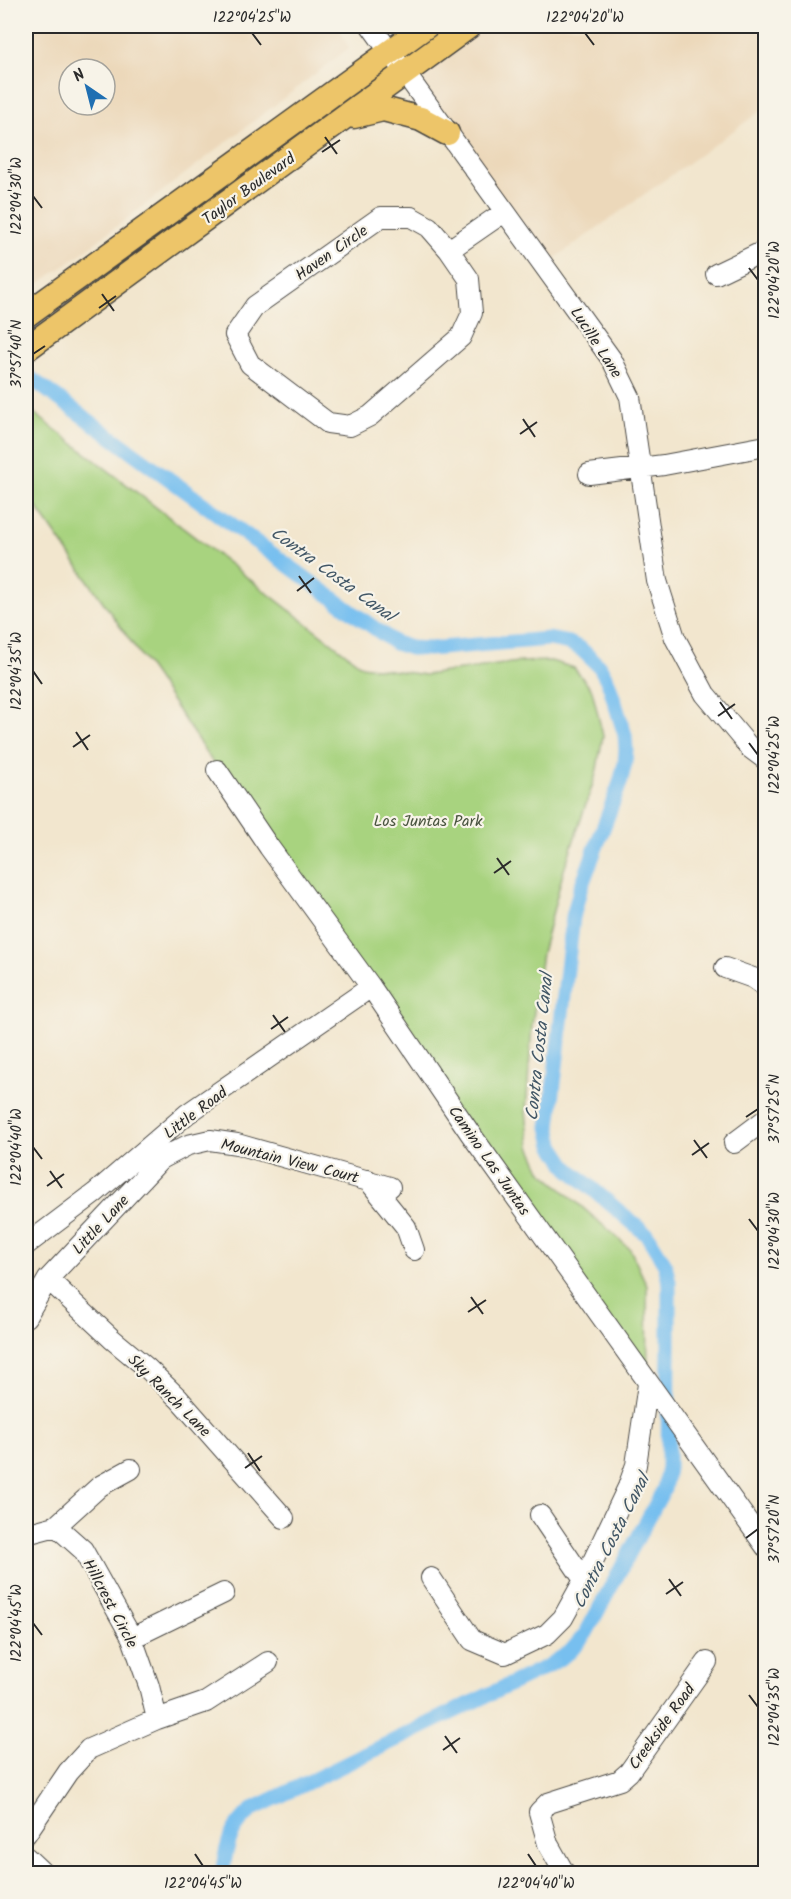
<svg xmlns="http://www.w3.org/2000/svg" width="791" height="1899" font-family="Kalam,sans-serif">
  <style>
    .built { fill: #ecd8ba; fill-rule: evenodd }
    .green { fill: #a8d37f; stroke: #6a7f55; stroke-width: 1.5 }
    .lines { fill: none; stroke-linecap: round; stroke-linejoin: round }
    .canal { stroke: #77bfef; stroke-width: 15 }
    .minor-casing { stroke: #494743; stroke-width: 22 }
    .major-casing { stroke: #494743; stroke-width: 27 }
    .minor { stroke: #fff; stroke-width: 20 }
    .major { stroke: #edc569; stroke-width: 24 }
    .ticks { fill: none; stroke: #2b2b2b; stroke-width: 2 }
    .labels { text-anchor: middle; stroke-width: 4.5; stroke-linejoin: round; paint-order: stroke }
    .street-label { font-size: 16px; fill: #2b2b2b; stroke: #f7f3e8 }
    .park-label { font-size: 16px; fill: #4a5540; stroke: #f7f3e8 }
    .water-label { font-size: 18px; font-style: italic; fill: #425766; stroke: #f7f3e8 }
    .neatline { fill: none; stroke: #2b2b2b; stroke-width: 2 }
    .ticks-label { font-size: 15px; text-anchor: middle; fill: #2b2b2b }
  </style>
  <rect width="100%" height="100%" fill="#f7f3e8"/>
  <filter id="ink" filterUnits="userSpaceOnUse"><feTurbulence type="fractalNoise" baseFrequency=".0167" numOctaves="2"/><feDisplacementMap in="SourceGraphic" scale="12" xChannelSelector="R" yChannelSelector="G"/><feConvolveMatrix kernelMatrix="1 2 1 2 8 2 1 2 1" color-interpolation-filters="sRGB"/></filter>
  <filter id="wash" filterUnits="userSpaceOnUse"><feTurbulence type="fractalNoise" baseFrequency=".008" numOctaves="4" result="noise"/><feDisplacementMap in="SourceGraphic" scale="24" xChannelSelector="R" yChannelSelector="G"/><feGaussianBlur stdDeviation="1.35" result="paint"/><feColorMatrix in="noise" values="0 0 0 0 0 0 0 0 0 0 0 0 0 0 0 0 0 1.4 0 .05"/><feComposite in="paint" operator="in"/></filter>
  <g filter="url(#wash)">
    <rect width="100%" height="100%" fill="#f2e6ce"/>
    <path class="built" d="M26 26H338L349 48 82 253 30 290 26 284ZM69 69H105V105H69Z
      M469 26H765V108L544 266 406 72Z"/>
    <path class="green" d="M26 407 362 666 425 675 518 662 551 661 574 668 592 690 603 736 596 774 563 873 542 953 532 1026 526 1111 530 1146 542 1172 630 1249 647 1286 648 1384 269 847 155 676 26 492Z"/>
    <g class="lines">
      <path class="canal" d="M26 375 395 643 411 648 429 649 549 639 569 643 581 649 600 667 609 684 625 735 626 749 625 763 620 783 580 890 573 917 549 1127 553 1145 568 1168 647 1235 665 1264 669 1282V1345L668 1468 664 1489 586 1633 570 1652 548 1666 253 1809C229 1829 227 1844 222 1874"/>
    </g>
  </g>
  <g filter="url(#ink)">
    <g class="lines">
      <g class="minor-casing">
        <path id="minor" d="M371 26 612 360 630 397 657 581 675 638 705 694 750 748 766 760
          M381 217H411L429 227 449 250 469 279 472 313 461 337 370 416 350 426 328 423 250 364 235 335 255 306Z
          M449 250 504 212
          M716 274 766 250
          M589 474 664 465 766 446
          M217 770 269 847 371 987 470 1133 766 1547
          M725 968 753 978 766 987
          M734 1143 766 1119
          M368 1180 406 1227 414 1250
          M26 1245 95 1193 187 1114 371 987
          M48 1279 112 1339 147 1368 179 1399 284 1518
          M26 1317 48 1279 161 1159 188 1145 210 1140 237 1144 390 1187
          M540 1515 584 1580
          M56 1526 83 1550 132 1638 149 1686 157 1719
          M26 1534 56 1526 100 1486 131 1469
          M431 1578 472 1640 505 1654 547 1634 563 1618 584 1580 628 1487 636 1465 648 1384
          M132 1638 224 1593
          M26 1834 68 1772 89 1749 157 1719 206 1702 268 1662
          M26 1857 44 1874
          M565 1874 548 1844 539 1812 548 1803 620 1780 629 1772 707 1662"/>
      </g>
      <g class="major-casing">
        <path id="major" d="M354 116 383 109 421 119 447 133
          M26 315 426 26
          M26 349 469 26"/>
      </g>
      <use href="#minor" class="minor"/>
      <use href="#major" class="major"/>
    </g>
  </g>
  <path class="ticks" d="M252 33 261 45M585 33 594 45M325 137 337 154M322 152 340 140M33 196 42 208M749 268 758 280M102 294 114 311M99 308 116 296M33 354 45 346M523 419 535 437M520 434 537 422M299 576 311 593M297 591 314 578M33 671 42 684M720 702 732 719M718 716 735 704M76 732 88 750M749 743 758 755M73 747 90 735M497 858 509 875M494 873 511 861M273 1015 285 1032M271 1029 288 1017M746 1117 758 1109M694 1140 707 1158M33 1147 42 1159M692 1155 709 1143M50 1171 62 1188M47 1186 64 1174M749 1219 758 1231M471 1297 483 1314M468 1312 486 1300M248 1453 260 1471M245 1468 262 1456M746 1538 758 1529M669 1579 681 1596M666 1594 683 1582M33 1623 42 1635M749 1695 758 1707M445 1736 457 1753M443 1750 460 1738M195 1854 203 1866M528 1854 536 1866"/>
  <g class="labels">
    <g class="street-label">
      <text transform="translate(248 188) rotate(-36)" y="6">Taylor Boulevard</text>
      <text transform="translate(331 252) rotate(-35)" y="6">Haven Circle</text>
      <text transform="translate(597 342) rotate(57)" y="6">Lucille Lane</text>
      <text transform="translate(195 1112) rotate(-37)" y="6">Little Road</text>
      <text transform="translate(290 1160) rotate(14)" y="6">Mountain View Court</text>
      <text transform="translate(490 1160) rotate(55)" y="6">Camino Las Juntas</text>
      <text transform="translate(100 1224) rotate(-47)" y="6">Little Lane</text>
      <text transform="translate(170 1395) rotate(45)" y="6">Sky Ranch Lane</text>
      <text transform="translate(111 1603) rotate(62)" y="6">Hillcrest Circle</text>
      <text transform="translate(661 1726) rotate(-54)" y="6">Creekside Road</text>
    </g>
    <g class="park-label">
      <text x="428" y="826">Los Juntas Park</text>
    </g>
    <g class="water-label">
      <text transform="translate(333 574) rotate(36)" y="6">Contra Costa Canal</text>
      <text transform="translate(539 1047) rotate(-84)" y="6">Contra Costa Canal</text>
      <text transform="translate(611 1541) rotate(-63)" y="6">Contra Costa Canal</text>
    </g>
  </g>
  <rect width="791" height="1899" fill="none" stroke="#f7f3e8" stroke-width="66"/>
  <g transform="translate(87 87) rotate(325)"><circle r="28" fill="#f7f3e8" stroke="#a5a39c" stroke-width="1.5"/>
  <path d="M0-4.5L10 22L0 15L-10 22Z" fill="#1f6fb2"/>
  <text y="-9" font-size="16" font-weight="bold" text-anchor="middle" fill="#2b2b2b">N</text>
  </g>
  <rect x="33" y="33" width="725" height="1833" class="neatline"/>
  <g class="ticks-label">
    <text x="252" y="22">122°04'25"W</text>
    <text x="585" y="22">122°04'20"W</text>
    <text transform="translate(16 196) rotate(-90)" y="5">122°04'30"W</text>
    <text transform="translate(774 280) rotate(-90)" y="5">122°04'20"W</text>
    <text transform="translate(16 354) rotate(-90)" y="5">37°57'40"N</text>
    <text transform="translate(16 671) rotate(-90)" y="5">122°04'35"W</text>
    <text transform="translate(774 755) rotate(-90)" y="5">122°04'25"W</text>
    <text transform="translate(774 1109) rotate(-90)" y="5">37°57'25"N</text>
    <text transform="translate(16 1147) rotate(-90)" y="5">122°04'40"W</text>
    <text transform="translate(774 1231) rotate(-90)" y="5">122°04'30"W</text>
    <text transform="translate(774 1529) rotate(-90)" y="5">37°57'20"N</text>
    <text transform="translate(16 1623) rotate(-90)" y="5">122°04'45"W</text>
    <text transform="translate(774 1707) rotate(-90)" y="5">122°04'35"W</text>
    <text x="203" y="1888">122°04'45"W</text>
    <text x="536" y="1888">122°04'40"W</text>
  </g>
</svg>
